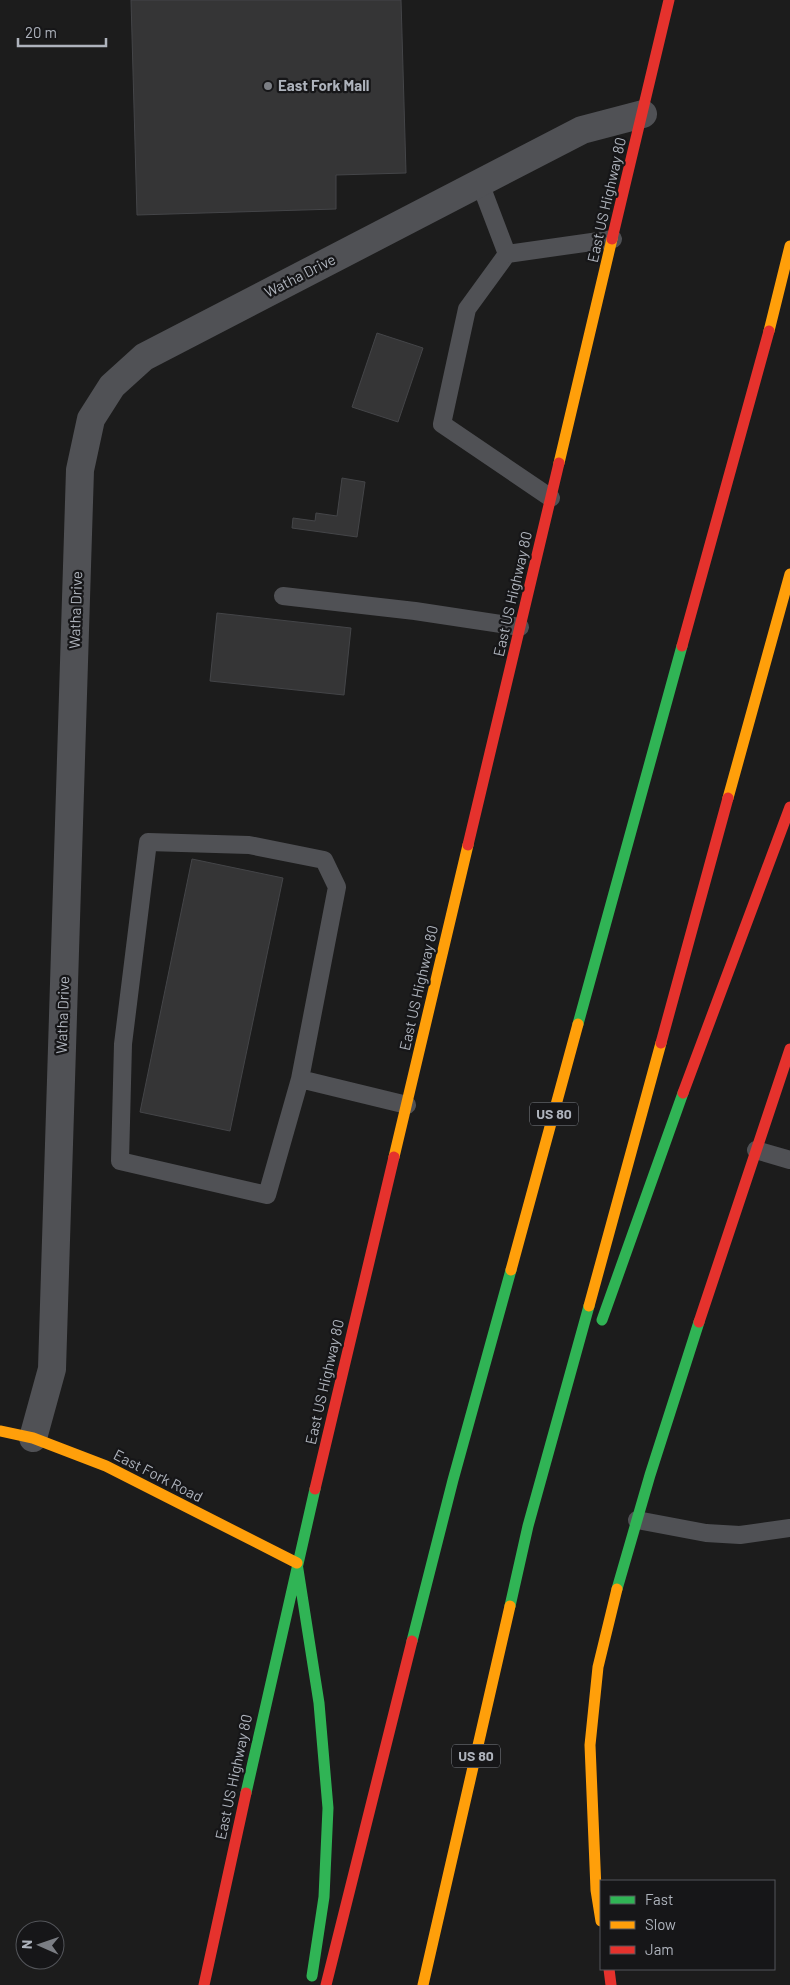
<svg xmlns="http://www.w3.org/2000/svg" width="790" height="1985" font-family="Barlow,sans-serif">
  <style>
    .building { fill: #353536; stroke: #444548 }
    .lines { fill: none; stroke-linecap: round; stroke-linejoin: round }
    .lane { stroke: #505155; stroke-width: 18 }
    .street { stroke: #505155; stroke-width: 28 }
    .fast { stroke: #30b455; stroke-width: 11 }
    .slow { stroke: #ff9f0a; stroke-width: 11 }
    .jam { stroke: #e5322d; stroke-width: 11 }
    .poi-dot { fill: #7b7e84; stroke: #161618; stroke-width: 2 }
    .labels { text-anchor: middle; stroke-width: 4.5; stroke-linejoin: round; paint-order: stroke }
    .shield { fill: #161618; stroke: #80848b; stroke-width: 1 }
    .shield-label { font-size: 14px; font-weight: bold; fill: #aeb3bc }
    .poi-label { font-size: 15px; font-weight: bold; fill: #aeb3bc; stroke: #161618; text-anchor: start }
    .street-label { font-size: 15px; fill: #aeb3bc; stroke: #161618 }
  </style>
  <rect width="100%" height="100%" fill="#1c1c1c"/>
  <path class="building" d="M131 0H401L406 173 336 175V209L137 215Z
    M377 333 423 348 398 422 352 407Z
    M342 478 365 482 357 537 292 528 293 518 315 521 316 513 337 516Z
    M217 613 351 628 344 695 210 681Z
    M192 859 283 878 230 1131 140 1112Z"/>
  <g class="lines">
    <path class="lane" d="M480 183 507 254
      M551 498 442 424 467 309 507 254 613 239
      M283 596 415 611 520 627
      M148 842 249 845 324 860 337 887 300 1079 267 1195 120 1161 123 1044Z
      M300 1079 407 1105
      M756 1150 790 1160
      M637 1520 706 1533 740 1535 790 1528"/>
    <path class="street" d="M33 1438 52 1369 80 470 91 419 112 386 144 357 582 130 643 114"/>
    <path class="fast" d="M578 1024 682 646
      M602 1320 683 1093
      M297 1563 319 1703 328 1808 324 1897 312 1976
      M617 1589 650 1475 699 1322
      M510 1606 528 1526 589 1306
      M412 1641 453 1480 511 1270
      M246 1793 315 1489"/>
    <path class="slow" d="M769 331 790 246
      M559 463 612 239
      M728 798 790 574
      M394 1157 468 845
      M511 1270 578 1024
      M589 1306 661 1043
      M0 1431 33 1438 106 1466 297 1563
      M601 1921 596 1890 590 1745 598 1667 617 1589
      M423 1985 510 1606"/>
    <path class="jam" d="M612 239 669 0
      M682 646 769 331
      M468 845 559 463
      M661 1043 728 798
      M683 1093 790 807
      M699 1322 790 1049
      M315 1489 394 1157
      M609 1969 611 1985
      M204 1985 246 1793
      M326 1985 412 1641"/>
  </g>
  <circle class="poi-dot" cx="268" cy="86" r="5"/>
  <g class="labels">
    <g class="shield">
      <rect x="530" y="1102.5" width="48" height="23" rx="4"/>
      <rect x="452" y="1744.5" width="48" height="23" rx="4"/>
    </g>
    <g class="shield-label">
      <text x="554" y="1119">US 80</text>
      <text x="476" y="1761">US 80</text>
    </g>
    <g class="poi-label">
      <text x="278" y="91">East Fork Mall</text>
    </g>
    <g class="street-label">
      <text transform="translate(607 200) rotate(-77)" y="5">East US Highway 80</text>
      <text transform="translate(300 276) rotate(-27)" y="5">Watha Drive</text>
      <text transform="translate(513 594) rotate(-77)" y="5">East US Highway 80</text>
      <text transform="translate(76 610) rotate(-88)" y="5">Watha Drive</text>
      <text transform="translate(419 988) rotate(-77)" y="5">East US Highway 80</text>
      <text transform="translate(63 1015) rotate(-88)" y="5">Watha Drive</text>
      <text transform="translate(325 1382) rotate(-77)" y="5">East US Highway 80</text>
      <text transform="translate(158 1476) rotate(27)" y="5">East Fork Road</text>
      <text transform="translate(234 1777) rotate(-78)" y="5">East US Highway 80</text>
    </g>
  </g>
  <rect x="600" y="1880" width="175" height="90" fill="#161618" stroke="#53555a"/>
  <rect x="610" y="1896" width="25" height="8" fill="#30b455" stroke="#53555a"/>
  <text x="645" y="1905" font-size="15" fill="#aeb3bc">Fast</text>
  <rect x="610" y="1921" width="25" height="8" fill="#ff9f0a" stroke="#53555a"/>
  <text x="645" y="1930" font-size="15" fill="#aeb3bc">Slow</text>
  <rect x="610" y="1946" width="25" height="8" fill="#e5322d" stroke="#53555a"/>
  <text x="645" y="1955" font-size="15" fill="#aeb3bc">Jam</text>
  <g transform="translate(40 1945) rotate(272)"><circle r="24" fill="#161618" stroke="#53555a"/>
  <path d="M0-4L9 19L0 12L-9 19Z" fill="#7b7e84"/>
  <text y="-8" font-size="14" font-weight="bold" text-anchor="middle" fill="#aeb3bc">N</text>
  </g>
  <path d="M18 38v8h88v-8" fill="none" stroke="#aeb3bc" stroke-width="2.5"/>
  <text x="25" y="38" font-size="15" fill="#aeb3bc" stroke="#161618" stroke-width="4" paint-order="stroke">20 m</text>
</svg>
